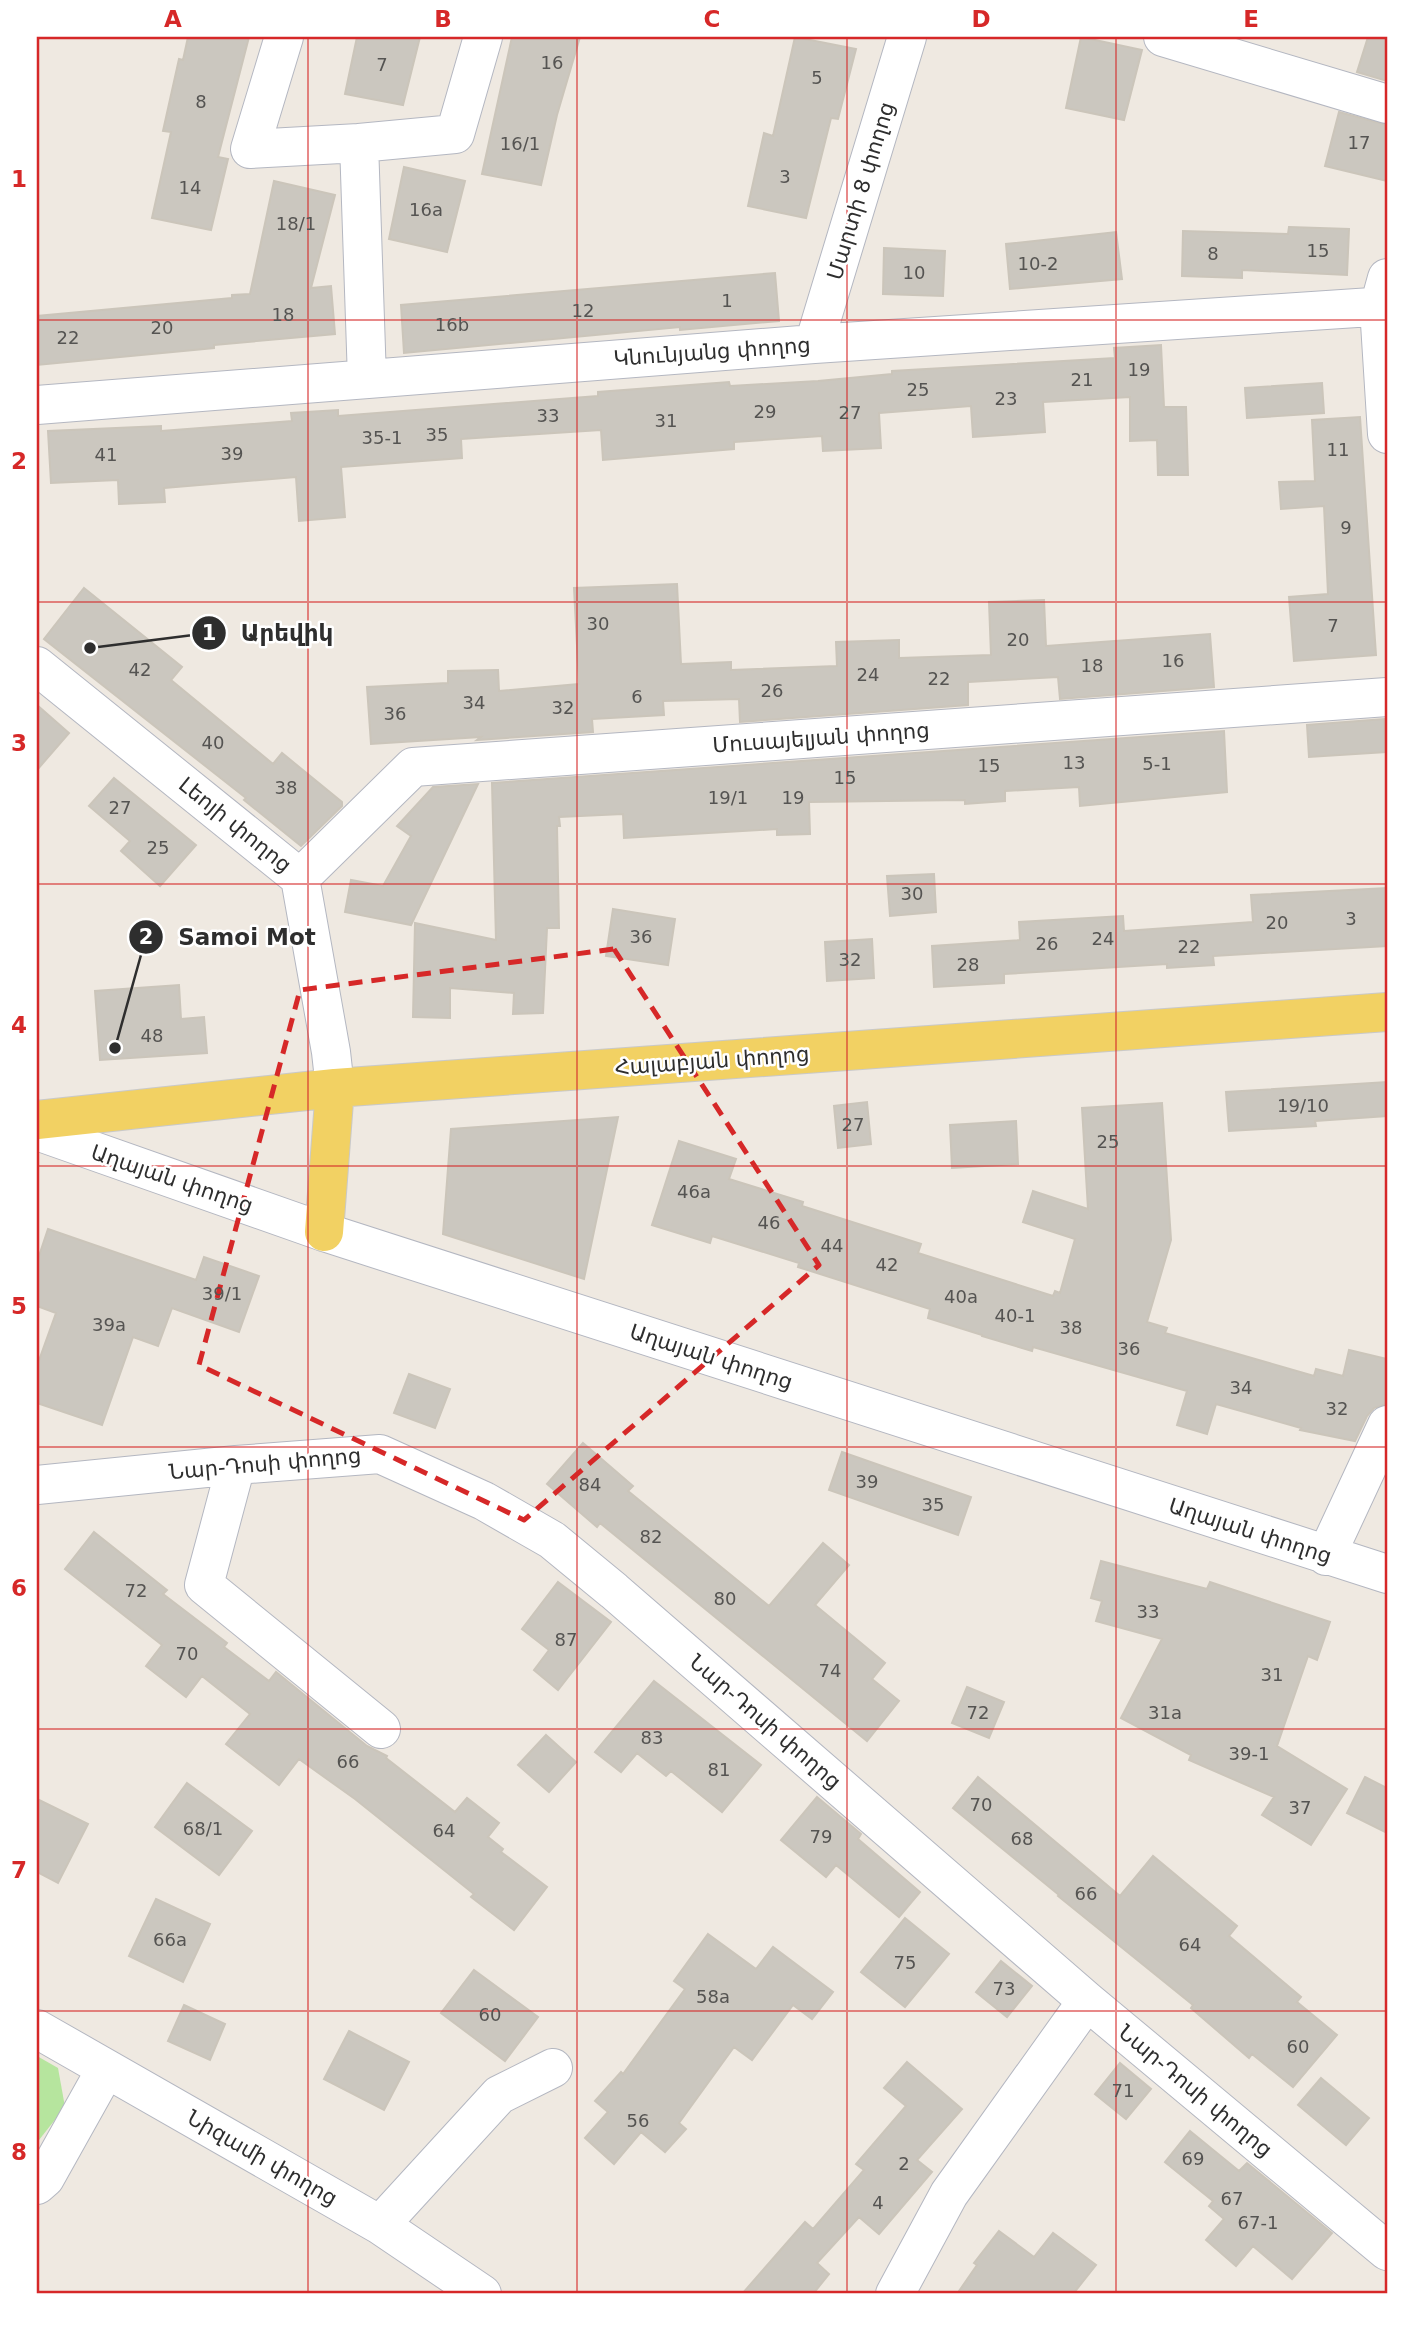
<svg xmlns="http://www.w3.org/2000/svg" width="1424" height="2331" font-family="'DejaVu Sans','Noto Sans Armenian',sans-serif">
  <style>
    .green { fill: #b6e59e }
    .building { fill: #cbc7bf; stroke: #cbc5ba; stroke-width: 2 }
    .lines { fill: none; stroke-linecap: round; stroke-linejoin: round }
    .minor-casing { stroke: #b4b7c1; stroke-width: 40 }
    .major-casing { stroke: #c9c9c9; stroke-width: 40 }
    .minor { stroke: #fff; stroke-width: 38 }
    .major { stroke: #f2d163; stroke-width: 38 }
    .marked { fill: none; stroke: #d62828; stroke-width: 5; stroke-dasharray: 14 9; stroke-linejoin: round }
    .grid { fill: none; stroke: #d62828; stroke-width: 2; stroke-opacity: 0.55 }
    .labels { text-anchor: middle; stroke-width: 5; stroke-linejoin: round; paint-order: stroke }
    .number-label { font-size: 18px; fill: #555452 }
    .street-label { font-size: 21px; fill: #2e2e2e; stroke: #fff }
    .leader { fill: none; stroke: #2e2e2e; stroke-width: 2.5 }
    .callout-dot { fill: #2e2e2e; stroke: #fff; stroke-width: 2.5 }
    .mark-label { font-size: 21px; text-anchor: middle; font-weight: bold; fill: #fff }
    .callout-label { font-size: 23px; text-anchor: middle; font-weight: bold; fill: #2e2e2e; stroke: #fff; stroke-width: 5; stroke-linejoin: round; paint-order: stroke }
    .neatline { fill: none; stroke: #d62828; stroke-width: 2.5 }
    .grid-label { font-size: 23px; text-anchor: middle; font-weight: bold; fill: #d62828 }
  </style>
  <rect width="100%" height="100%" fill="#efe9e1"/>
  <path class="green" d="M37 2056 58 2068 65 2107 39 2140 37 2138Z"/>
  <path class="building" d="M188 37H249L218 157 228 159 211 230 152 218 171 132 163 131 179 59 183 60Z
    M357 37H420L403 105 345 94Z
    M512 37H580L557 115 541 185 482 174Z
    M795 37 856 49 838 119 831 118 806 218 748 206 764 133 773 136Z
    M1081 37 1142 50 1124 120 1066 108Z
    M1368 37H1387V81L1357 72Z
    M1339 112 1387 125V181L1325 166Z
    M404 167 465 181 447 252 389 239Z
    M274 181 335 195 311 288 331 286 335 334 214 345V348L37 365V316L232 298V295L250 294Z
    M1289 227 1349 229 1347 275 1242 270V278L1182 276 1183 231 1288 234Z
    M1116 232 1122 279 1010 289 1006 244Z
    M884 248 945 251 943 296 883 294Z
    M775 273 779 321 680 330V327L404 353 401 305Z
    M1161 345 1164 407H1186L1188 475H1158L1157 440 1130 441V397L1043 402 1045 432 973 437 971 406 879 413 881 448 823 451 822 436 734 442V449L603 460 601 430 461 439 462 458 341 467 345 517 299 521 296 477 164 488 165 502 119 504 118 480 51 483 48 431 161 426V431L292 421 291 413 338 410V416L598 396V392L729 382 730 386 818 381 892 374V371L1115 358 1114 348Z
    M1322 383 1324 413 1247 418 1245 388Z
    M1360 417 1376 655 1294 661 1289 597 1328 594 1324 506 1281 509 1279 482 1315 481 1312 420Z
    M677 584 681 664 731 662V670L837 666 836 642 899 640V658L991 655 989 602 1044 600 1046 646 1210 634 1214 687 1060 699 1058 677 968 682V705L740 722 739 699 663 701 664 715 592 719 593 732 477 740 481 737 371 744 367 687 448 683V671L498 670 499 691 579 684 574 588Z
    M84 588 182 667 171 680 273 764 282 753 342 802V806L301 846 244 800 246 798 44 639Z
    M37 705 69 733 37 770Z
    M1384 719 1386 752 1309 757 1307 725Z
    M1224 731 1227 792 1080 806 1079 787 1005 791V801L965 804V800L809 802 810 834 777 835V829L624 838 623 814 559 817 560 826H557L559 928H547L543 1013 513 1014 514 993 450 988V1018L413 1017 415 923 496 940 492 783Z
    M114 778 196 845 160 886 121 851 130 841 89 806Z
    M478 784 411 925 345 912 351 880 383 886 411 836 397 826 433 787Z
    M934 874 936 912 890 916 887 876Z
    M1387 888V946L1213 956 1214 965 1167 968V964L1004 974V983L934 987 932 946 1020 940 1019 922 1123 916 1124 931 1253 922 1251 895Z
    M613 909 675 919 668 965 606 956Z
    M872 939 874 978 827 981 825 942Z
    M179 985 181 1019 204 1017 207 1053 100 1060 95 991Z
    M1387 1082V1116L1315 1121 1316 1126 1229 1131 1226 1092Z
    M867 1102 871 1144 838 1148 834 1106Z
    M1162 1103 1171 1240 1147 1322 1167 1328 1165 1333 1314 1376 1316 1369 1343 1376 1349 1350 1387 1359V1404L1374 1408 1367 1416 1355 1441 1300 1430 1301 1428 1216 1404 1207 1434 1177 1425 1187 1391 1033 1347 1032 1351 982 1336V1335L928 1318 930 1309 798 1267 799 1263 712 1236 710 1243 652 1225 679 1141 736 1159 729 1179 803 1202 802 1206 921 1244 918 1253 1053 1296 1055 1291 1060 1293 1075 1239 1023 1222 1033 1191 1088 1209 1082 1108Z
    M618 1117 584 1279 443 1234 451 1129Z
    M1016 1121 1018 1164 952 1168 950 1125Z
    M48 1229 196 1280 204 1257 259 1276 239 1332 172 1308 158 1346 133 1337 102 1425 37 1403V1366L56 1313 37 1306V1262Z
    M409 1374 450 1389 435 1428 394 1413Z
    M583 1443 633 1486 628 1491 769 1606 823 1543 849 1565 815 1605 885 1663 872 1679 899 1701 867 1741 600 1523 597 1527 547 1484Z
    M842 1452 971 1497 958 1535 829 1490Z
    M94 1532 167 1590 163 1594 227 1643 224 1647 269 1681 276 1672 367 1746 387 1756 386 1758 455 1812 467 1798 499 1823 488 1837 503 1849 501 1852 547 1887 514 1930 471 1897 474 1894 355 1799 299 1759 279 1785 226 1744 250 1714 202 1676 186 1697 146 1666 162 1645 65 1569Z
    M1101 1561 1207 1589 1210 1582 1330 1622 1317 1660 1308 1656 1277 1746 1347 1789 1311 1845 1262 1815 1274 1797 1189 1760 1191 1755 1121 1718 1162 1639 1096 1621 1102 1601 1091 1598Z
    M558 1582 611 1622 558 1690 534 1670 549 1650 522 1629Z
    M654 1681 761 1765 722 1812 671 1771 666 1776 637 1753 621 1772 595 1752Z
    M967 1687 1004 1702 989 1738 952 1723Z
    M546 1735 576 1762 549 1792 518 1765Z
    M978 1777 1120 1896 1153 1856 1237 1926 1229 1936 1301 1997 1297 2002 1337 2035 1293 2087 1252 2054 1249 2058 1191 2008 1193 2005 1058 1896 1059 1895 953 1808Z
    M1365 1777 1387 1788V1833L1347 1813Z
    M187 1783 252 1831 219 1875 155 1827Z
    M817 1797 861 1834 858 1839 920 1892 899 1917 836 1865 826 1877 781 1840Z
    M37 1799 88 1824 58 1883 37 1872Z
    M156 1899 210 1924 183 1982 129 1956Z
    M905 1918 949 1954 905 2007 861 1972Z
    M708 1934 756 1969 773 1947 833 1992 812 2019 793 2005 752 2060 734 2047 679 2123 686 2129 665 2152 641 2132 614 2164 585 2138 608 2112 595 2101 621 2072 623 2074 685 1989 674 1981Z
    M1001 1961 1032 1986 1007 2017 976 1992Z
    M474 1970 538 2017 505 2061 441 2013Z
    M184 2005 225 2024 210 2060 168 2041Z
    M349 2031 409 2062 384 2110 324 2079Z
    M907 2062 962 2109 917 2160 932 2172 879 2234 859 2217 817 2263 829 2274 813 2294H742L805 2222 813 2229 864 2170 856 2164 906 2106 884 2088Z
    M1120 2063 1151 2089 1126 2119 1095 2094Z
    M1321 2078 1369 2118 1346 2145 1298 2105Z
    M1190 2131 1239 2171 1247 2163 1332 2233 1292 2279 1253 2246 1236 2266 1206 2240 1224 2219 1209 2206 1213 2201 1165 2162Z
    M999 2231 1034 2257 1053 2233 1096 2265 1073 2294H957L977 2265 974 2263Z"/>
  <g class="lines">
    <g class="minor-casing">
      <path id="minor" d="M284 37 250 149 359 143 367 379
        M1163 37 1387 104
        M359 143 455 134 483 37
        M1387 278 1379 307 1387 434
        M814 344 907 37
        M37 405 814 344 1387 306
        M37 666 300 878 331 1052 335 1088
        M300 878 413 767 1387 697
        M37 1131 324 1232 1387 1574
        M236 1465 204 1585 381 1729
        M37 1485 236 1465 380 1454 484 1501 552 1540 614 1591 1087 2001 1387 2251
        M1326 1556 1387 1425
        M37 2029 380 2225 482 2294
        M37 2185 45 2178 106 2069
        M380 2225 499 2095 553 2068
        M895 2294 949 2194 1087 2001"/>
    </g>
    <g class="major-casing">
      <path id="major" d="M37 1120 335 1088 1387 1012
        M324 1232 335 1088"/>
    </g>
    <use href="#minor" class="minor"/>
    <use href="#major" class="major"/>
  </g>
  <path class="marked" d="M614 949 819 1265 524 1520 199 1365 300 990Z"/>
  <path class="grid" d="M308 37V2294M577 37V2294M847 37V2294M1116 37V2294M37 320H1387M37 602H1387M37 884H1387M37 1166H1387M37 1447H1387M37 1729H1387M37 2011H1387"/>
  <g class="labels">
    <g class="number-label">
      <text x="552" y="69">16</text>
      <text x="382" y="71">7</text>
      <text x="817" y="84">5</text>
      <text x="201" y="108">8</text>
      <text x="1359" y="149">17</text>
      <text x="520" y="150">16/1</text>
      <text x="785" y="183">3</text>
      <text x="190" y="194">14</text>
      <text x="426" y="216">16a</text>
      <text x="296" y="230">18/1</text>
      <text x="1318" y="257">15</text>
      <text x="1213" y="260">8</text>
      <text x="1038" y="270">10-2</text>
      <text x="914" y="279">10</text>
      <text x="727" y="307">1</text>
      <text x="583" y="317">12</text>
      <text x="283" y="321">18</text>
      <text x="452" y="331">16b</text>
      <text x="162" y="334">20</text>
      <text x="68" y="344">22</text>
      <text x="1139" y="376">19</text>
      <text x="1082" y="386">21</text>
      <text x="918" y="396">25</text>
      <text x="1006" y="405">23</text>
      <text x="765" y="418">29</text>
      <text x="850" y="419">27</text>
      <text x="548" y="422">33</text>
      <text x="666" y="427">31</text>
      <text x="437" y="441">35</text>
      <text x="382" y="444">35-1</text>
      <text x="1338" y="456">11</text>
      <text x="232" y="460">39</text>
      <text x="106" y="461">41</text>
      <text x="1346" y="534">9</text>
      <text x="598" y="630">30</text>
      <text x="1333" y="632">7</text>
      <text x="1018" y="646">20</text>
      <text x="1173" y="667">16</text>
      <text x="1092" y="672">18</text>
      <text x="140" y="676">42</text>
      <text x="868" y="681">24</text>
      <text x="939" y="685">22</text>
      <text x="772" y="697">26</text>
      <text x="637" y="703">6</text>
      <text x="474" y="709">34</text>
      <text x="563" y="714">32</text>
      <text x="395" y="720">36</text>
      <text x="213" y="749">40</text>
      <text x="1074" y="769">13</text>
      <text x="1157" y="770">5-1</text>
      <text x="989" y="772">15</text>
      <text x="845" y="784">15</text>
      <text x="286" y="794">38</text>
      <text x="728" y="804">19/1</text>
      <text x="793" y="804">19</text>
      <text x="120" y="814">27</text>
      <text x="158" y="854">25</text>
      <text x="912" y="900">30</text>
      <text x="1351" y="925">3</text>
      <text x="1277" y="929">20</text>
      <text x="641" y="943">36</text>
      <text x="1103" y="945">24</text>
      <text x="1047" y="950">26</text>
      <text x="1189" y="953">22</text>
      <text x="850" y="966">32</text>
      <text x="968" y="971">28</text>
      <text x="152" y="1042">48</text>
      <text x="1303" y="1112">19/10</text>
      <text x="853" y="1131">27</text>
      <text x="1108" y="1148">25</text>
      <text x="694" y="1198">46a</text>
      <text x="769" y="1229">46</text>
      <text x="832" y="1252">44</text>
      <text x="887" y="1271">42</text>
      <text x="222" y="1300">39/1</text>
      <text x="961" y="1303">40a</text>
      <text x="1015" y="1322">40-1</text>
      <text x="109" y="1331">39a</text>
      <text x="1071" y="1334">38</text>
      <text x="1129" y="1355">36</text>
      <text x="1241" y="1394">34</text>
      <text x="1337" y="1415">32</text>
      <text x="867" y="1488">39</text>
      <text x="590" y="1491">84</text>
      <text x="933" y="1511">35</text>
      <text x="651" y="1543">82</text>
      <text x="136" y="1597">72</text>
      <text x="725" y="1605">80</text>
      <text x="1148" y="1618">33</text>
      <text x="566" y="1646">87</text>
      <text x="187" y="1660">70</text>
      <text x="830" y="1677">74</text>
      <text x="1272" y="1681">31</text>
      <text x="978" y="1719">72</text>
      <text x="1165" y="1719">31a</text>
      <text x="652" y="1744">83</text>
      <text x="1249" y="1760">39-1</text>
      <text x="348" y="1768">66</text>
      <text x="719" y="1776">81</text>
      <text x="981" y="1811">70</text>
      <text x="1300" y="1814">37</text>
      <text x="203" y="1835">68/1</text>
      <text x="444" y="1837">64</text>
      <text x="821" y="1843">79</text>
      <text x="1022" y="1845">68</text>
      <text x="1086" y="1900">66</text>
      <text x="170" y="1946">66a</text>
      <text x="1190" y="1951">64</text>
      <text x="905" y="1969">75</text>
      <text x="1004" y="1995">73</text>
      <text x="713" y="2003">58a</text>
      <text x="490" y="2021">60</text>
      <text x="1298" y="2053">60</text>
      <text x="1123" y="2097">71</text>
      <text x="638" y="2127">56</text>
      <text x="1193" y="2165">69</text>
      <text x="904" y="2170">2</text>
      <text x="1232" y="2205">67</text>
      <text x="878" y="2209">4</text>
      <text x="1258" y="2229">67-1</text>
    </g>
    <g class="street-label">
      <text transform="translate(861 191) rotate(-73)" y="7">Մարտի 8 փողոց</text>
      <text transform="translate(712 352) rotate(-4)" y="7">Կնունյանց փողոց</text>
      <text transform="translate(821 738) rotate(-4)" y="7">Մուսայելյան փողոց</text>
      <text transform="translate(235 825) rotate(39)" y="7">Լեոյի փողոց</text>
      <text transform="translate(712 1061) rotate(-4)" y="7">Հալաբյան փողոց</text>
      <text transform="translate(172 1179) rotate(19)" y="7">Աղայան փողոց</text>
      <text transform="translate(711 1357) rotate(18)" y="7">Աղայան փողոց</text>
      <text transform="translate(265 1464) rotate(-5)" y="7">Նար-Դոսի փողոց</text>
      <text transform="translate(1250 1531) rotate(18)" y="7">Աղայան փողոց</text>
      <text transform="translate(765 1722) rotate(41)" y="7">Նար-Դոսի փողոց</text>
      <text transform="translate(1195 2091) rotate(40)" y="7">Նար-Դոսի փողոց</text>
      <text transform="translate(262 2158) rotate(30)" y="7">Նիզամի փողոց</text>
    </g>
  </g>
  <path class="leader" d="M90 648L209 633M115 1048L146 937"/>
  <g class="callout-dot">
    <circle cx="90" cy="648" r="7"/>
    <circle cx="115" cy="1048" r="7"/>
    <circle cx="209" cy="633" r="18"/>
    <circle cx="146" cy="937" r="18"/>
  </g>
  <g class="mark-label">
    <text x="209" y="640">1</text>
    <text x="146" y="944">2</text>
  </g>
  <g class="callout-label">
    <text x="287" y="641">Արեվիկ</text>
    <text x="247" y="945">Samoi Mot</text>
  </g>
  <rect width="1424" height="2331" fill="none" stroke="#ffffff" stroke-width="77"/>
  <rect x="38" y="38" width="1348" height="2254" class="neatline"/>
  <g class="grid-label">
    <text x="173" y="27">A</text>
    <text x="443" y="27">B</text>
    <text x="712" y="27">C</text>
    <text x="981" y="27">D</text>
    <text x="1251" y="27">E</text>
    <text x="19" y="187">1</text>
    <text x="19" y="469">2</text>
    <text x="19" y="751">3</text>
    <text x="19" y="1033">4</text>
    <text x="19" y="1314">5</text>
    <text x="19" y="1596">6</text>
    <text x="19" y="1878">7</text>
    <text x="19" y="2160">8</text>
  </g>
</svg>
